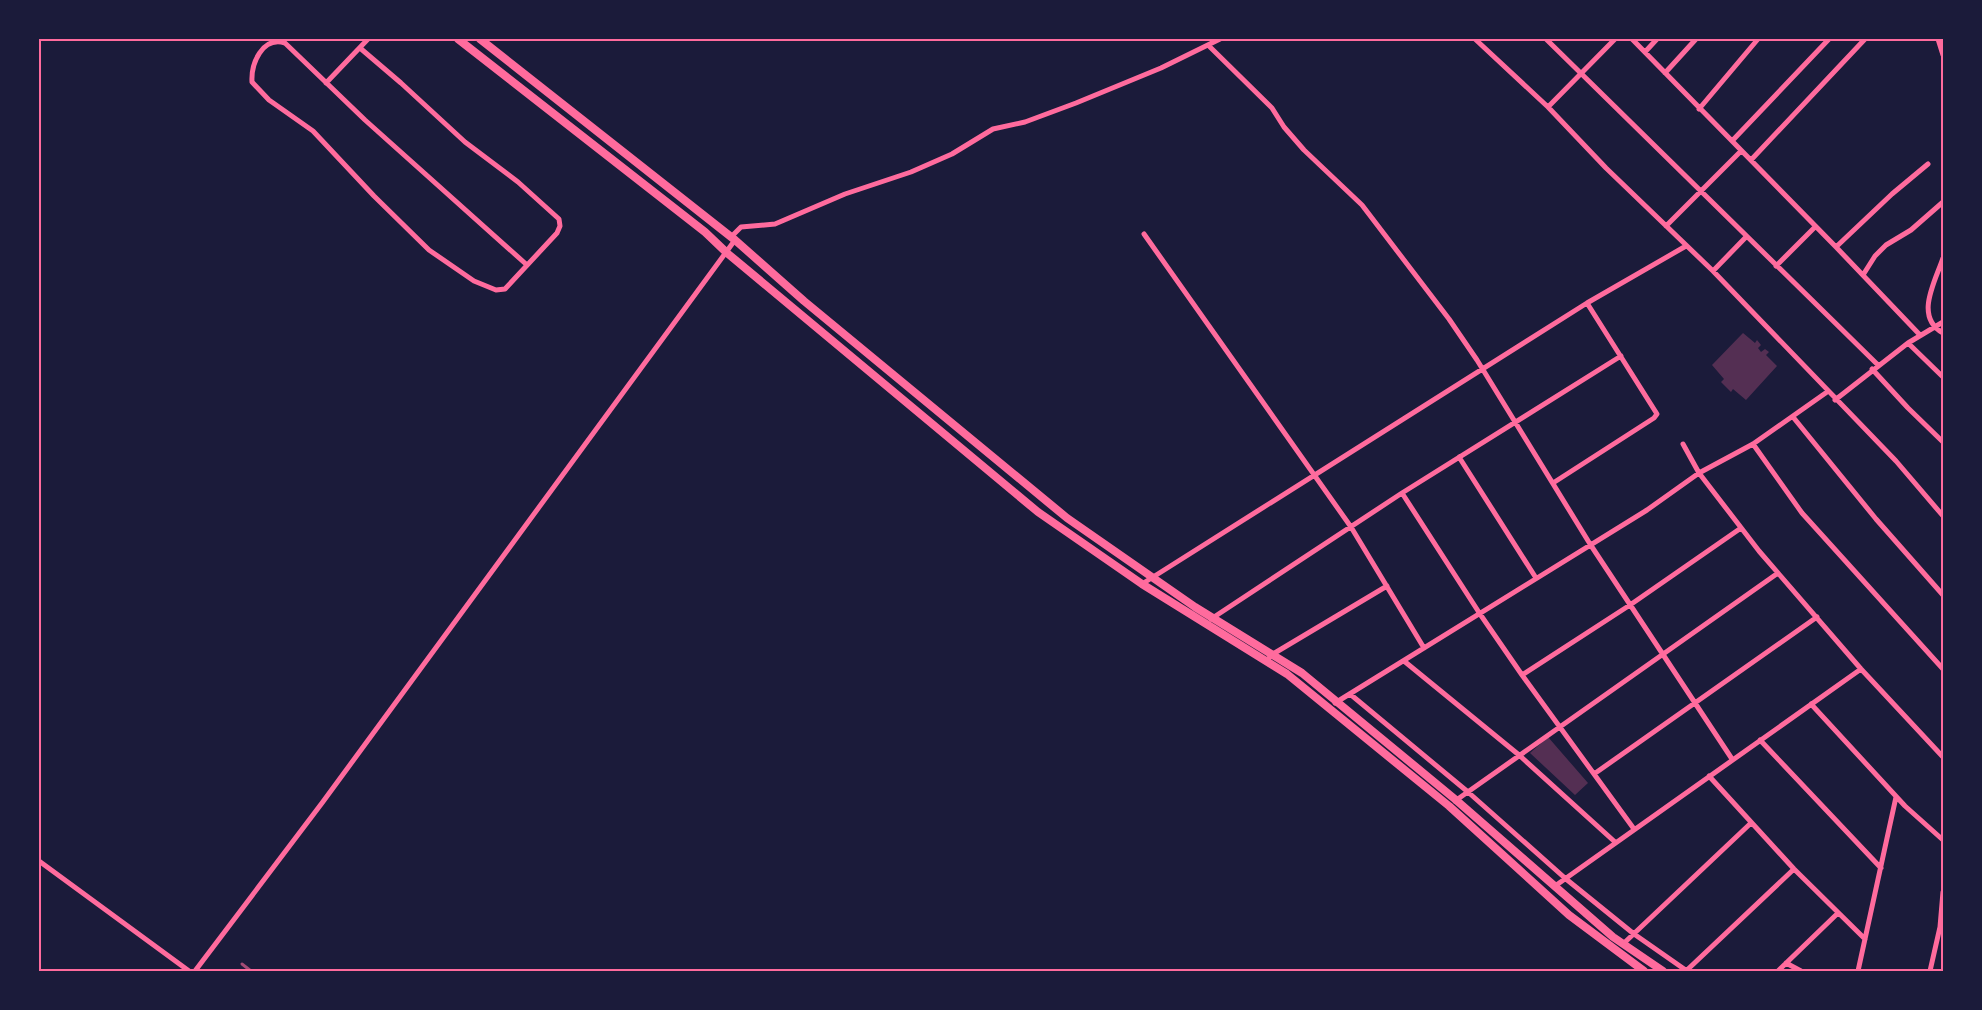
<svg xmlns="http://www.w3.org/2000/svg" width="1982" height="1010" font-family="Signika,sans-serif">
  <style>
    .building { fill: #542f53 }
    .lines { fill: none; stroke-linecap: round; stroke-linejoin: round }
    .minor { stroke: #ff6b9d; stroke-width: 5 }
    .secondary { stroke: #ff6b9d; stroke-width: 8 }
    .rail { stroke: #a44b75; stroke-width: 3 }
    .neatline { fill: none; stroke: #ff6b9d; stroke-width: 2 }
  </style>
  <rect width="100%" height="100%" fill="#1b1b3a"/>
  <path class="building" d="M1743 333 1755 343 1757 340 1761 345 1758 348 1761 352 1765 349 1769 352 1766 355 1777 366 1746 400 1733 389 1731 392 1721 382 1724 379 1712 365Z
    M1548 737 1588 783 1575 795 1530 753Z"/>
  <g class="lines">
    <path class="minor" d="M1475 39 1548 107 1606 168 1713 271 1896 461 1943 516
      M1546 39 1878 365
      M1632 39 1836 247 1920 335
      M1938 39 1943 55
      M1209 46 1272 108 1284 127 1304 150 1362 205 1449 319 1477 360 1590 544 1732 759
      M360 48 401 83 465 142 518 182 559 219 560 226 557 233 505 289 496 290 474 281 429 250 374 196 313 131 269 100 252 82C251 64 262 36 285 43L365 120 527 265
      M1645 52 1657 39
      M1665 73 1696 39
      M326 83 368 39
      M1548 107 1615 39
      M1699 109 1758 39
      M1732 141 1829 39
      M1751 160 1865 39
      M1666 226 1741 151
      M1144 234 1351 527 1424 648
      M731 237 741 227 775 224 845 194 911 172 952 154 993 129 1025 122 1076 103 1161 68 1220 39
      M1836 247 1892 194 1928 164
      M1943 258C1935 282 1914 317 1943 333
      M1776 266 1815 227
      M1713 271 1746 237
      M1863 275 1875 256 1886 245 1911 230 1943 202
      M1908 343 1943 377
      M1872 369 1908 408 1943 442
      M1835 400 1908 343 1943 322
      M1793 417 1876 519 1943 595
      M1683 444 1699 473 1759 551 1861 669 1943 757
      M1753 444 1802 513 1943 669
      M1459 457 1536 578
      M1553 483 1654 418 1657 414 1587 303
      M1402 493 1480 614 1522 675 1634 829
      M1142 584 1587 303 1686 246
      M1211 619 1402 493 1621 356
      M1267 660 1273 654 1387 586
      M1404 661 1519 755 1615 842
      M1522 675 1630 605 1741 528
      M1350 694 1468 792 1566 879 1634 934 1687 971
      M1335 703 1647 510 1699 473 1753 444 1827 392
      M1811 704 1905 806 1943 840
      M1760 740 1881 868
      M1594 774 1817 617
      M1709 776 1794 869 1865 939
      M1455 801 1778 573
      M39 861 189 971
      M1555 886 1861 669
      M1623 944 1751 823
      M1786 963 1801 971
      M195 971 322 803 735 240
      M1686 971 1794 869
      M1778 971 1838 913
      M1858 971 1896 797
      M1930 971 1940 927 1943 892"/>
    <path class="secondary" d="M458 39 705 232 727 253 1038 512 1142 584 1287 674 1449 806 1569 915 1644 971
      M480 39 735 240 804 301 1067 518 1195 607 1302 673 1456 800 1613 937 1663 971"/>
    <path class="rail" d="M242 964 251 971"/>
  </g>
  <rect width="1982" height="1010" fill="none" stroke="#1b1b3a" stroke-width="81"/>
  <rect x="40" y="40" width="1902" height="930" class="neatline"/>
</svg>
